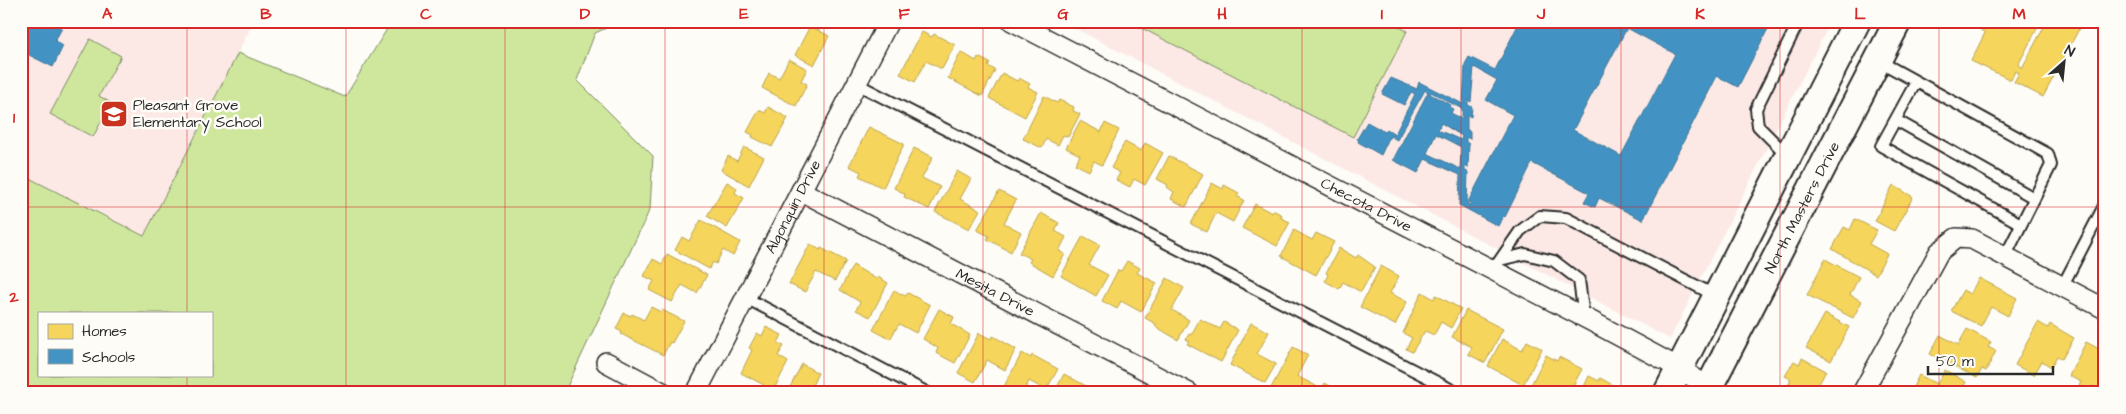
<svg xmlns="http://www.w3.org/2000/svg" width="2126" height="414" font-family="'Architects Daughter',sans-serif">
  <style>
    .built { fill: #fce9e5 }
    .green { fill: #cfe79d; stroke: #7d8964; fill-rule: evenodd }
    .homes { fill: #f6d55c; stroke: #b9a24d }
    .schools { fill: #4393c3; stroke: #3c7495; fill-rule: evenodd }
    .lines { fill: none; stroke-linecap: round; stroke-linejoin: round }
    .service-casing { stroke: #2b2b2b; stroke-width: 14 }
    .minor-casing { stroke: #2b2b2b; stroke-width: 22 }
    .secondary-casing { stroke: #2b2b2b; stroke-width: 30 }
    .service { stroke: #fdfcf7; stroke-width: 10 }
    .minor { stroke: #fdfcf7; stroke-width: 19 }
    .secondary { stroke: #fdfcf7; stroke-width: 26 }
    .grid { fill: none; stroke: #d62828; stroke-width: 1; stroke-opacity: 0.55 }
    .labels { text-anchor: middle; stroke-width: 5; stroke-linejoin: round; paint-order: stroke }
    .poi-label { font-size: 15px; fill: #2b2b2b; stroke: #fdfcf7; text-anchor: start }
    .street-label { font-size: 15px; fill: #2b2b2b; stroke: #fdfcf7 }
    .neatline { fill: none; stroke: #d62828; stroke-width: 2 }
    .grid-label { font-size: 16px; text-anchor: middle; font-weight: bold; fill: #d62828 }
  </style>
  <rect width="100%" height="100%" fill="#fdfcf7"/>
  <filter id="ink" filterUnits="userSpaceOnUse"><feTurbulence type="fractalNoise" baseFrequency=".02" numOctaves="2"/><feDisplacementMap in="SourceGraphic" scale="10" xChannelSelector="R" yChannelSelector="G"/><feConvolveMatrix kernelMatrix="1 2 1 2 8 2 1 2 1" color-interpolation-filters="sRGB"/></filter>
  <g filter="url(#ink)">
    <path class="built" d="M21 21H254L144 236 21 174Z
      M1061 21H1831L1670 339Z"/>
    <path class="green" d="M392 21H622L595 33 577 80 653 156 650 209 564 393H21V174L144 236 238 53 345 97ZM39 313H211V375H39Z
      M1128 21H1389L1407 31 1353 137Z
      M90 39 121 56 99 96 111 103 93 137 50 114Z"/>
    <path class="homes" d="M1968 21H2041L2018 65 2022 68 2047 21H2064L2079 29 2043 97 2014 82 2019 73 2015 71 2011 80 1971 61 1985 33Z
      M810 26 829 36 814 65 795 55Z
      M922 32 932 37 934 34 955 45 942 69 926 61 915 82 900 74Z
      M961 52 976 61 978 57 990 63 988 66 995 70 982 96 948 78Z
      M789 59 807 69 801 81 807 84 796 106 762 88 769 73 779 78Z
      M1002 73 1017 81 1019 78 1030 84 1028 87 1038 92 1025 117 989 98Z
      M1044 96 1057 103 1059 100 1074 107 1073 111 1080 114 1068 137 1063 135 1058 145 1046 139 1042 148 1023 139Z
      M768 107 788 118 772 147 752 137 753 135 747 132 759 110 765 113Z
      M1080 121 1101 132 1105 123 1119 130 1102 165 1094 161 1089 171 1075 164 1080 155 1066 148Z
      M869 127 904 144 883 188 859 176 861 172 849 166Z
      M1125 142 1141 151 1145 143 1163 153 1145 185 1134 179 1130 187 1116 180 1120 173 1111 168Z
      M744 147 764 157 749 186 721 170 728 156 737 161Z
      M914 148 933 157 922 178 940 187 929 209 904 197 905 194 894 188Z
      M1169 156 1203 174 1186 207 1171 199 1174 192 1167 187 1168 185 1157 179Z
      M957 171 971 179 960 199 980 210 969 229 935 212Z
      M727 182 737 188 735 193 744 198 727 228 707 216Z
      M1212 183 1223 189 1224 185 1239 193 1237 196 1244 200 1233 222 1216 213 1207 232 1191 224Z
      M1893 185 1913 197 1894 231 1875 221Z
      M999 191 1016 200 1004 223 1021 232 1011 252 987 239 989 236 977 230Z
      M1255 204 1272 213 1273 210 1282 215 1281 218 1290 222 1277 246 1242 228Z
      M1041 213 1059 223 1055 231 1066 237 1059 251 1065 254 1053 276 1029 262 1031 259 1019 253Z
      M1855 219 1877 230 1869 244 1887 254 1876 275 1832 249 1844 227 1850 230Z
      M701 220 740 242 733 256 723 250 716 264 713 262 709 269 675 250 682 237 689 241Z
      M1294 230 1312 240 1316 233 1334 242 1316 275 1281 256Z
      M1083 236 1100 245 1089 265 1108 275 1096 296 1061 276Z
      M810 244 820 250 821 248 846 261 835 281 816 272 805 292 789 284Z
      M1339 248 1356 258 1358 255 1375 267 1361 292 1343 282 1339 289 1325 281 1328 275 1326 273Z
      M667 254 707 275 697 293 682 285 672 302 649 290 654 281 644 276 653 259 662 264Z
      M1825 259 1859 277 1850 295 1862 301 1853 318 1807 295Z
      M1127 261 1140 268 1137 273 1157 283 1141 312 1121 301 1117 309 1102 301 1118 270 1121 271Z
      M853 265 876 279 878 277 888 283 870 317 856 310 860 302 840 290Z
      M1381 266 1399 276 1390 293 1407 302 1395 325 1360 307Z
      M1167 278 1184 288 1172 310 1189 320 1178 340 1155 326 1156 324 1145 318Z
      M1979 278 2017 298 2008 316 1991 307 1981 326 1951 311 1963 290 1970 294Z
      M894 290 905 296 908 293 930 305 916 333 899 324 890 339 873 330Z
      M1422 292 1434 299 1436 295 1461 309 1451 328 1441 322 1434 335 1425 331 1412 352 1406 349 1412 338 1403 333Z
      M651 307 661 312 662 310 684 321 672 343 670 342 663 355 621 334 622 332 616 329 624 313 631 316 632 314 644 320Z
      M939 309 954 317 951 324 970 335 955 363 936 353 938 348 923 339Z
      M1466 310 1503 329 1485 363 1468 354 1472 347 1452 337Z
      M1825 314 1849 327 1831 361 1806 348Z
      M1200 319 1220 329 1224 322 1238 330 1221 362 1187 344 1189 341 1186 339 1189 334 1191 335Z
      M2038 322 2048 328 2050 324 2074 338 2062 359 2057 356 2051 367 2042 361 2034 375 2015 365Z
      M1251 323 1269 332 1257 354 1276 364 1265 383 1230 365Z
      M766 327 782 335 778 343 784 346 778 356 788 362 772 393H760L764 385 741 373 752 350 749 348 757 333 762 336Z
      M1967 329 1991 342 1988 347 1996 351 1986 371 1982 369 1977 378 1930 354 1940 335 1958 345Z
      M979 333 991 339 993 336 1016 349 1005 370 987 360 975 382 958 373Z
      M1502 339 1522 350 1527 341 1542 349 1523 385 1488 366Z
      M2086 342 2105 352V393L2092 386 2089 393H2078L2076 392 2081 382 2069 376Z
      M1293 347 1308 355 1297 376 1316 386 1312 393H1280L1271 388Z
      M1022 353 1031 358 1032 355 1058 369 1046 390 1029 381 1023 393H1002L1001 392Z
      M1546 355 1557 361 1559 357 1582 369 1569 393 1553 385 1549 393H1527Z
      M1802 358 1826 371 1814 393H1785L1791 379 1785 376 1794 361 1799 364Z
      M802 364 818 373 809 392 811 393H787Z
      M1945 370 1966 382 1960 393H1910L1919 375 1937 384Z
      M1064 374 1099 393H1054Z
      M1589 376 1599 381 1600 378 1624 391 1623 393H1581Z
      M1325 383 1343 393H1319Z
      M1351 387 1362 393H1348Z
      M1376 387 1387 393H1373Z"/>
    <path class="schools" d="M21 21H56L55 25 62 28 55 41 63 46 53 67 21 51Z
      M1520 21H1772L1738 87 1717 76 1643 220 1599 198 1595 207 1584 202 1589 193 1532 163 1505 217 1503 216 1498 226 1459 205 1460 175 1425 159 1418 173 1393 160 1428 92 1425 90 1397 140 1390 136 1381 155 1358 142 1359 140 1357 139 1367 122 1385 132 1387 129 1395 134 1415 94 1411 92 1404 105 1382 94 1391 78 1417 89 1419 82 1463 104 1465 64 1469 57 1495 70ZM1627 28 1675 54 1621 156 1573 130ZM1474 67 1497 80 1486 100 1513 115 1468 202 1471 203 1470 205 1467 203 1468 172 1465 171V166L1468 168 1469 144 1466 142V137L1470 139V132L1467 129V115L1471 117 1472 107 1468 105V100L1471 102ZM1431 92 1462 109V119L1451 113 1453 109 1450 107 1451 105 1430 94ZM1441 123 1462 136 1461 140 1438 130ZM1436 134 1461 147 1460 169 1427 153Z"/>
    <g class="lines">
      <g class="service-casing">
        <path id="service" d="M1879 61 2048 154 2051 165 2005 257
          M1916 82 1881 146 2021 224
          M857 84 1458 393
          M1896 120 2034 198
          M1787 155 1758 126 1756 109 1799 21
          M1500 260 1525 254 1554 261 1579 280 1584 317
          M1493 270 1520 231 1540 216 1566 218 1716 296
          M2062 287 2105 204
          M746 298 928 393"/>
      </g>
      <g class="minor-casing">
        <g id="minor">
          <path id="s1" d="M1012 21 1591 321 1679 368 1717 393"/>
          <path id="s2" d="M801 191 1189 393"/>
          <path d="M606 362 664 393"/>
          <path id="s3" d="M696 393 889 21"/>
          <path d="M1862 393 1939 252 1956 238 1972 239 2105 309"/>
        </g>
      </g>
      <g class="secondary-casing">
        <g id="secondary">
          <path d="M1667 393 1857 21"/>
          <path id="s4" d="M1706 393 1898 21"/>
        </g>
      </g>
      <use href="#service" class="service"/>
      <use href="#minor" class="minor"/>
      <use href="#secondary" class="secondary"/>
    </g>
  </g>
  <path class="grid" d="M187 21V313M346 21V393M505 21V393M665 21V393M824 21V393M983 21V393M1143 21V393M1302 21V393M1461 21V393M1621 21V393M1780 21V393M1939 21V393M21 207H2105M187 375V393"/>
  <defs>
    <g id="school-square" transform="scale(1.4375)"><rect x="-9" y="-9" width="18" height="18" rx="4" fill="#c8321e" stroke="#fdfcf7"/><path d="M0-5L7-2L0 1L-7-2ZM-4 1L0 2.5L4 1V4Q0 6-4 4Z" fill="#fff"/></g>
  </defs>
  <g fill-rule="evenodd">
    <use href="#school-square" x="114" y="114"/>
  </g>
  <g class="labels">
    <g class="poi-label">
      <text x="133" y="110">Pleasant Grove<tspan x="133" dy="17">Elementary School</tspan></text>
    </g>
    <g class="street-label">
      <text dy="5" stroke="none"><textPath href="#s1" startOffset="399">Checota Drive</textPath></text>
      <text dy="5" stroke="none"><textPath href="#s3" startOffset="210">Algonquin Drive</textPath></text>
      <text dy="5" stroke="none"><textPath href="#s4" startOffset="209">North Masters Drive</textPath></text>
      <text dy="5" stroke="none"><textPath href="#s2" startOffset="219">Mesita Drive</textPath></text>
    </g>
  </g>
  <rect width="2126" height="414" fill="none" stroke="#fdfcf7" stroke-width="55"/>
  <rect x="38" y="312" width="175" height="65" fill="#fdfcf7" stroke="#a9a8a5"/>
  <rect x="48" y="324" width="25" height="15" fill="#f6d55c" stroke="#a9a8a5"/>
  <text x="82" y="336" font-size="15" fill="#2b2b2b">Homes</text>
  <rect x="48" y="349" width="25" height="15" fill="#4393c3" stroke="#a9a8a5"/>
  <text x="82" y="362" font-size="15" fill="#2b2b2b">Schools</text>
  <g transform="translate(2064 62) rotate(27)" stroke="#fdfcf7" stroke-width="4" paint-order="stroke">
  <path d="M0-4L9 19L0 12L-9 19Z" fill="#2b2b2b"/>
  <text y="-8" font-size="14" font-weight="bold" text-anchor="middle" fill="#2b2b2b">N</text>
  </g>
  <path d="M1928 366v8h125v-8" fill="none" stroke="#2b2b2b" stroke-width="2.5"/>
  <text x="1936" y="366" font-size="15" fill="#2b2b2b" stroke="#fdfcf7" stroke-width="4" paint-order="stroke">50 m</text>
  <rect x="28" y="28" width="2070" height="358" class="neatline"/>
  <g class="grid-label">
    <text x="107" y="19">A</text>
    <text x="266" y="19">B</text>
    <text x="426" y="19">C</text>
    <text x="585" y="19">D</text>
    <text x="744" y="19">E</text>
    <text x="904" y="19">F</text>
    <text x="1063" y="19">G</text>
    <text x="1222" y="19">H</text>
    <text x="1382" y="19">I</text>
    <text x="1541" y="19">J</text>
    <text x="1700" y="19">K</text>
    <text x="1860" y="19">L</text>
    <text x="2019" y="19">M</text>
    <text x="14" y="123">1</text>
    <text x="14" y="302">2</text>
  </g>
</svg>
